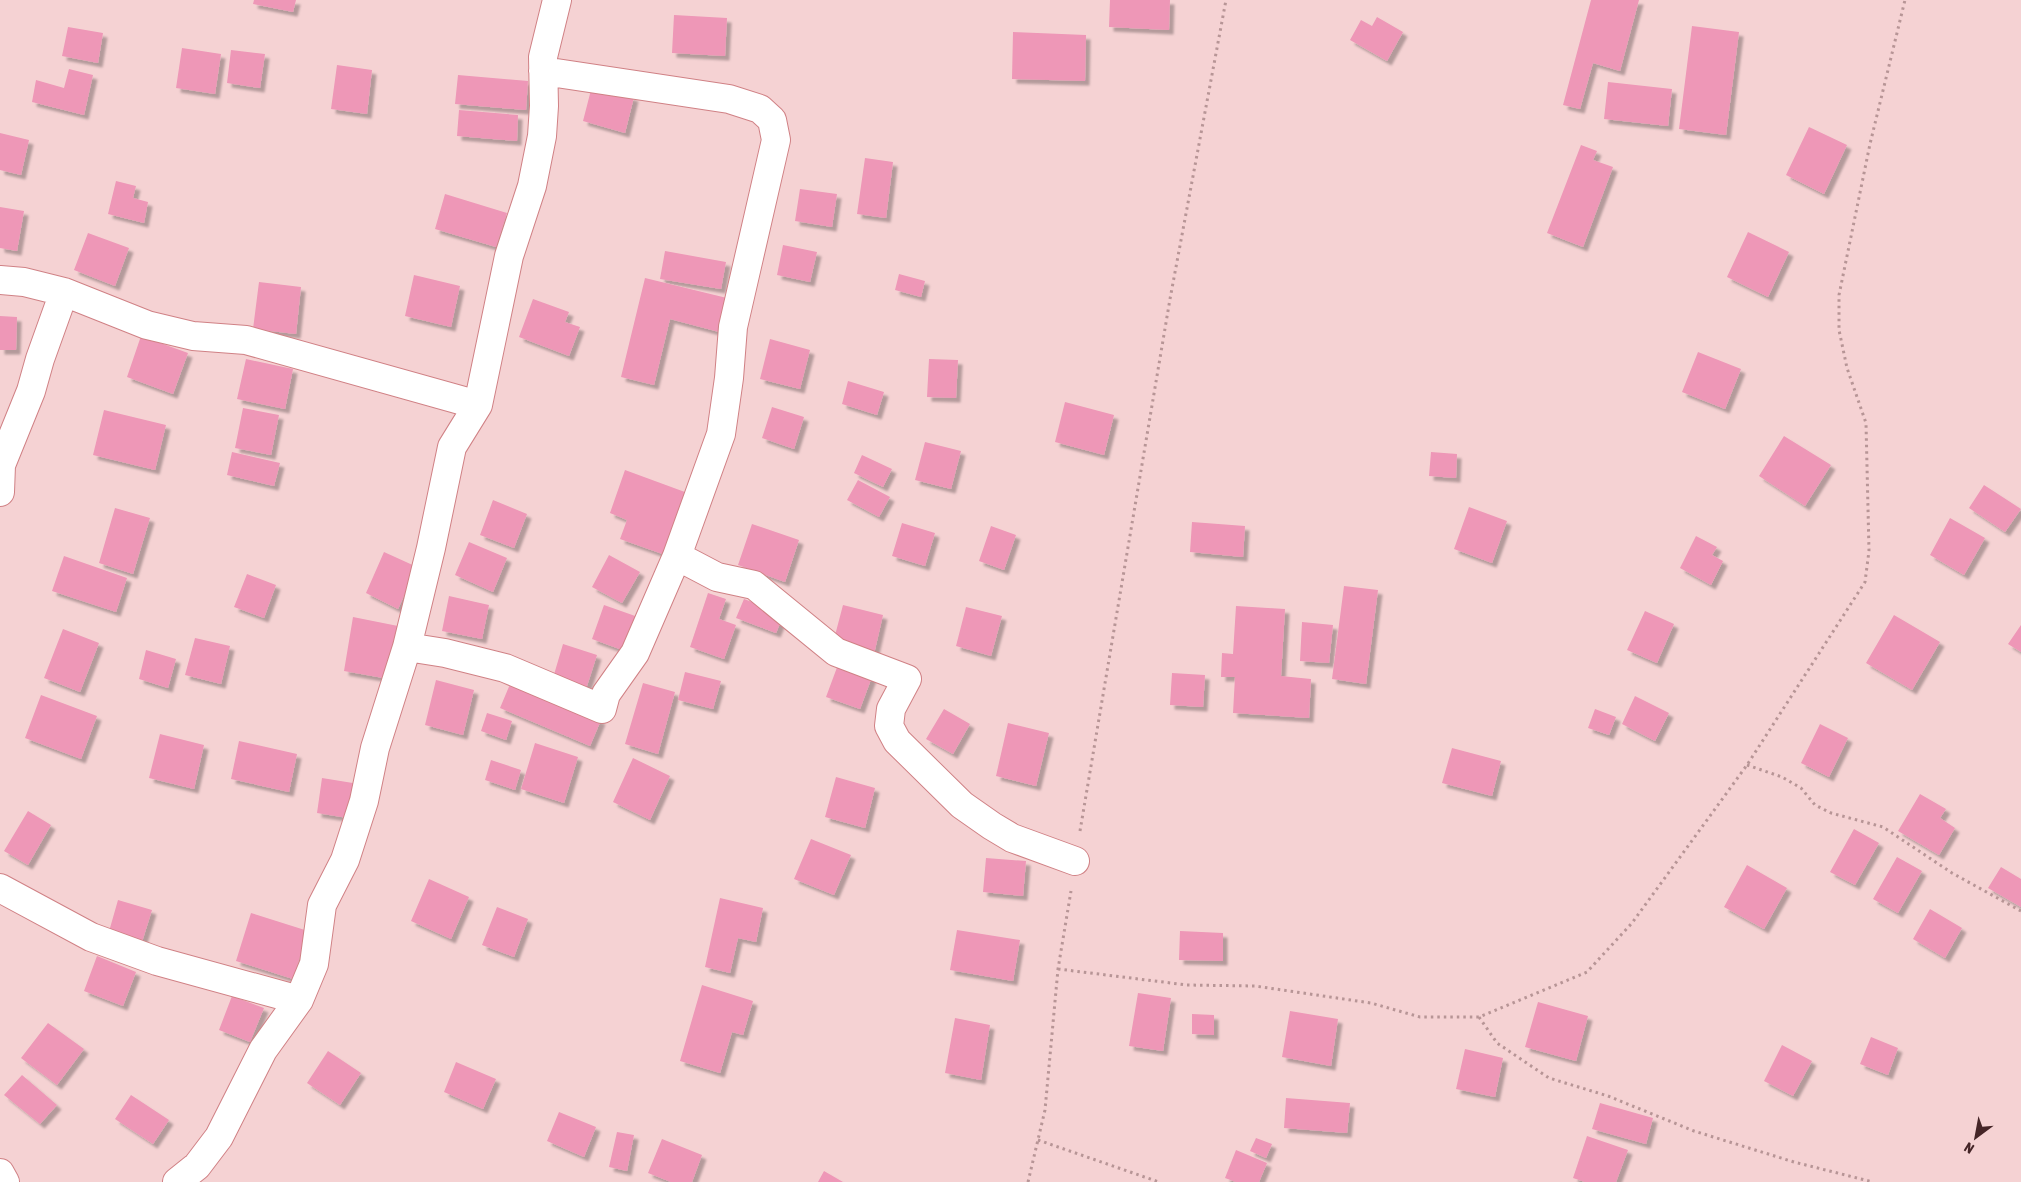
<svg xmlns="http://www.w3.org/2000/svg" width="2021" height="1182" font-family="'Asap Condensed',sans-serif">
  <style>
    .building { fill: #ee97b7; filter: url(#shadow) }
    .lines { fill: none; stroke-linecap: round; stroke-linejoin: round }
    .minor-casing { stroke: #d08185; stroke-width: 30 }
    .path { stroke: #b79596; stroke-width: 3; stroke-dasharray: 2.5 4; stroke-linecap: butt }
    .minor { stroke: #fff; stroke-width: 28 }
  </style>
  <defs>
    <filter id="shadow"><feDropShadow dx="4.5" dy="4.5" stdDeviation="1" flood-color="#0004"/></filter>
  </defs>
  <rect width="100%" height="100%" fill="#f5d2d3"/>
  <path class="building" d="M254 0H296L293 12 253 4Z
    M1110 0H1170L1169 30 1109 27Z
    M1591 0H1639L1620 71 1593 63 1580 109 1563 105Z
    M674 15 727 18 725 56 672 53Z
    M1377 17 1403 32 1387 61 1350 40 1361 20 1372 26Z
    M1692 26 1739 32 1726 135 1679 129Z
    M68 27 103 33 98 63 62 56Z
    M1013 32 1086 35 1085 81 1012 79Z
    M182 48 221 54 215 94 176 88Z
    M231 50 265 54 260 88 227 83Z
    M337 65 372 70 367 114 331 109Z
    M69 69 93 75 84 115 32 102 36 80 64 88Z
    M458 75 528 81 526 110 455 104Z
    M1608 82 1672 89 1668 126 1604 119Z
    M592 86 634 97 625 133 583 121Z
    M459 110 518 115 517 141 457 136Z
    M1809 127 1847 145 1824 194 1786 175Z
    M0 133 29 140 21 175 0 170Z
    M1581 145 1597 151 1593 160 1613 167 1583 247 1547 233Z
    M865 158 893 162 886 218 857 214Z
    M116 181 136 186 133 198 148 202 144 223 108 214Z
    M800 189 837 194 832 227 795 221Z
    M445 194 507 213 496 247 435 229Z
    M0 207 24 211 17 251 0 248Z
    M1748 232 1789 252 1768 297 1727 277Z
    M88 233 129 248 115 286 74 270Z
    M783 245 817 252 810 282 777 275Z
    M665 251 726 262 721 289 660 279Z
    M899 274 925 281 921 297 895 290Z
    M414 275 460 286 451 327 405 316Z
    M645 278 731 299 723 333 670 319 654 385 621 377Z
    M259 282 301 287 296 334 253 329Z
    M533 299 569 312 565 322 580 327 569 356 519 337Z
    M0 316 17 317 16 350H0Z
    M141 336 188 353 173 394 127 377Z
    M770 339 810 350 800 389 760 379Z
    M1698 352 1741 369 1725 409 1682 392Z
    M246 359 293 369 285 409 237 399Z
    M929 359 958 360 956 398 927 397Z
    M848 381 884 392 877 415 842 404Z
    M1065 402 1114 415 1104 455 1055 442Z
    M772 407 804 417 794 449 762 438Z
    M243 408 279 415 271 455 235 448Z
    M104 410 166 425 155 470 93 455Z
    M1784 436 1831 465 1805 506 1759 476Z
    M925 442 961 451 951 489 915 480Z
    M232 452 280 463 274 486 227 475Z
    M1431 452 1457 454 1456 478 1429 476Z
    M862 455 892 469 883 487 854 473Z
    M625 470 693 495 671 557 620 539 627 520 610 513Z
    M858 480 890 497 879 517 847 500Z
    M1984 485 2021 509 2005 532 1969 508Z
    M493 500 527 514 514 548 480 535Z
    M1469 507 1507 521 1492 563 1454 549Z
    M115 508 150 518 133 574 99 563Z
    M1950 518 1985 538 1964 575 1930 555Z
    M1192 522 1245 526 1243 557 1190 552Z
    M902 523 935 533 925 566 892 556Z
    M752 524 799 540 785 582 738 565Z
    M991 526 1016 535 1004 570 979 561Z
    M1696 536 1717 547 1712 555 1723 561 1711 585 1680 568Z
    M469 542 507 558 493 592 455 575Z
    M384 552 417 567 398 609 366 593Z
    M609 555 640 572 622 603 592 587Z
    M64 556 127 578 116 612 52 591Z
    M247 574 276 585 264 618 234 607Z
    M1344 586 1378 590 1366 684 1332 679Z
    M708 593 726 599 719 619 736 625 724 659 690 647Z
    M449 596 489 605 482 639 442 631Z
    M744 599 784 614 776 633 736 618Z
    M604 605 638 617 625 651 592 639Z
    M843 605 883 615 874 654 833 643Z
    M1236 606 1285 609 1281 676 1311 679 1309 718 1233 713 1235 677H1221L1222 653 1233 654Z
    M966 607 1002 616 991 656 956 646Z
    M1645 611 1674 624 1657 663 1627 650Z
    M1894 615 1940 642 1912 690 1866 663Z
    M353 617 398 626 389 679 344 671Z
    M1302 622 1333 625 1329 663 1300 661Z
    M2021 625V652L2008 644Z
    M63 629 99 643 80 692 44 678Z
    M195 638 230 646 221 684 185 675Z
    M563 644 597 655 586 689 553 678Z
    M146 650 176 659 168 688 139 679Z
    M839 662 873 674 860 709 826 697Z
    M685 672 721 681 713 709 678 700Z
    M1172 673 1205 675 1203 707 1170 705Z
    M436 680 474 690 463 735 425 725Z
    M511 682 601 720 590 746 500 708Z
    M643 683 675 692 658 754 625 744Z
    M41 695 97 716 81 759 25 738Z
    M1635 696 1669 713 1655 741 1622 724Z
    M944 709 970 724 953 754 926 739Z
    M1595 709 1616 717 1609 735 1588 728Z
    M487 713 512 721 506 740 481 731Z
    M1008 723 1049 733 1036 786 996 776Z
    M1820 724 1848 738 1829 777 1801 763Z
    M160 734 204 745 194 789 149 778Z
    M239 741 297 754 289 792 231 779Z
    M535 743 578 757 564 803 521 789Z
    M1452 748 1501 761 1492 796 1442 783Z
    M633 758 670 776 650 820 613 802Z
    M491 760 521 770 515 790 485 780Z
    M836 777 875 788 865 828 825 817Z
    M322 778 359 784 354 819 317 813Z
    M1920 794 1946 809 1940 818 1955 828 1939 855 1898 831Z
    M28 811 51 825 28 865 4 851Z
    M1854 829 1879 843 1855 885 1830 872Z
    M811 839 851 855 834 895 794 879Z
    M1897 857 1922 871 1898 913 1873 899Z
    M986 858 1026 861 1023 896 983 892Z
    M1747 865 1787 888 1764 929 1724 907Z
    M2001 867 2021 879V907L1988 888Z
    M429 879 469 897 451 939 411 921Z
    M720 898 763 908 756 942 738 938 730 973 705 967Z
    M118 900 152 910 141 945 108 935Z
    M497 907 528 919 514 957 482 945Z
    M1930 909 1962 928 1945 958 1913 939Z
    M251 913 308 931 293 979 236 961Z
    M957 930 1020 940 1013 981 950 970Z
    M1180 931 1223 933V961L1179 960Z
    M97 956 136 972 123 1006 84 991Z
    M702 985 753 1001 743 1035 732 1032 720 1073 680 1061Z
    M1138 993 1171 998 1163 1051 1129 1046Z
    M232 996 264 1008 250 1042 219 1030Z
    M1538 1002 1588 1016 1576 1061 1525 1047Z
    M1290 1011 1338 1019 1331 1066 1282 1057Z
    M1192 1014 1214 1015V1035L1192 1034Z
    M955 1018 990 1025 981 1080 945 1073Z
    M48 1023 84 1049 57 1085 21 1058Z
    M1871 1037 1898 1048 1888 1075 1860 1064Z
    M1782 1045 1812 1061 1793 1096 1764 1081Z
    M1465 1049 1503 1058 1495 1097 1456 1089Z
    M328 1051 361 1073 340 1105 307 1083Z
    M456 1062 496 1079 483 1109 444 1092Z
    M22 1075 57 1105 40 1124 4 1095Z
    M131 1095 169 1120 153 1144 115 1119Z
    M1286 1098 1350 1103 1347 1133 1284 1128Z
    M1600 1103 1653 1118 1646 1144 1592 1129Z
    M559 1112 596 1127 584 1157 547 1141Z
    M617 1132 634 1135 627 1171 609 1167Z
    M1587 1136 1628 1150 1616 1182H1585L1573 1178Z
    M1256 1138 1272 1144 1266 1158 1250 1151Z
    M662 1139 702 1155 692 1182H671L648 1173Z
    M1236 1150 1267 1163 1259 1182H1236L1225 1178Z
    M824 1171 843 1182H818Z"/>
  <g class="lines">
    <g class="minor-casing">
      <path id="minor" d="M0 280 24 282 64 292 147 325 193 336 246 340 478 405
        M0 492 1 465 31 391 40 359 64 292
        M677 556 717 577 754 585 836 652 907 679 891 709 889 726 897 741 962 805 992 826 1012 838 1075 861
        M407 647 445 653 505 668 602 709 606 694 635 653 677 556 721 434 729 378 733 327 776 140 772 120 760 109 729 99 543 71
        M0 888 91 937 157 961 299 1000
        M0 1173 5 1182
        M177 1182 197 1166 219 1137 263 1050 299 1000 314 964 322 905 345 860 364 801 375 748 407 647 431 548 452 447 478 405 509 256 532 186 542 136 544 106 543 57 557 0"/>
    </g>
    <path class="path" d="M1747 765 1782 777 1801 788 1815 805 1831 813 1883 827 1952 873 2021 911
      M1080 831 1170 299 1226 0
      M1058 969 1187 985 1255 986 1371 1003 1420 1017H1479L1587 972 1632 923 1747 765 1865 582 1869 551 1866 423 1847 368 1839 330V295L1870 144 1905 0
      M1479 1017 1497 1043 1549 1078 1608 1096 1694 1131 1794 1162 1873 1182
      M1038 1140 1159 1182
      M1028 1182 1045 1110 1058 969 1071 891"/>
    <use href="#minor" class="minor"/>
  </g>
  <g transform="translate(1976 1137) rotate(212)" stroke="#f5d2d3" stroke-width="4" paint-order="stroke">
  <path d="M0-4L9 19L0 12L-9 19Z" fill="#452527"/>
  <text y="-8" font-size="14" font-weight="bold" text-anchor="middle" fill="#452527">N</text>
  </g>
</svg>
